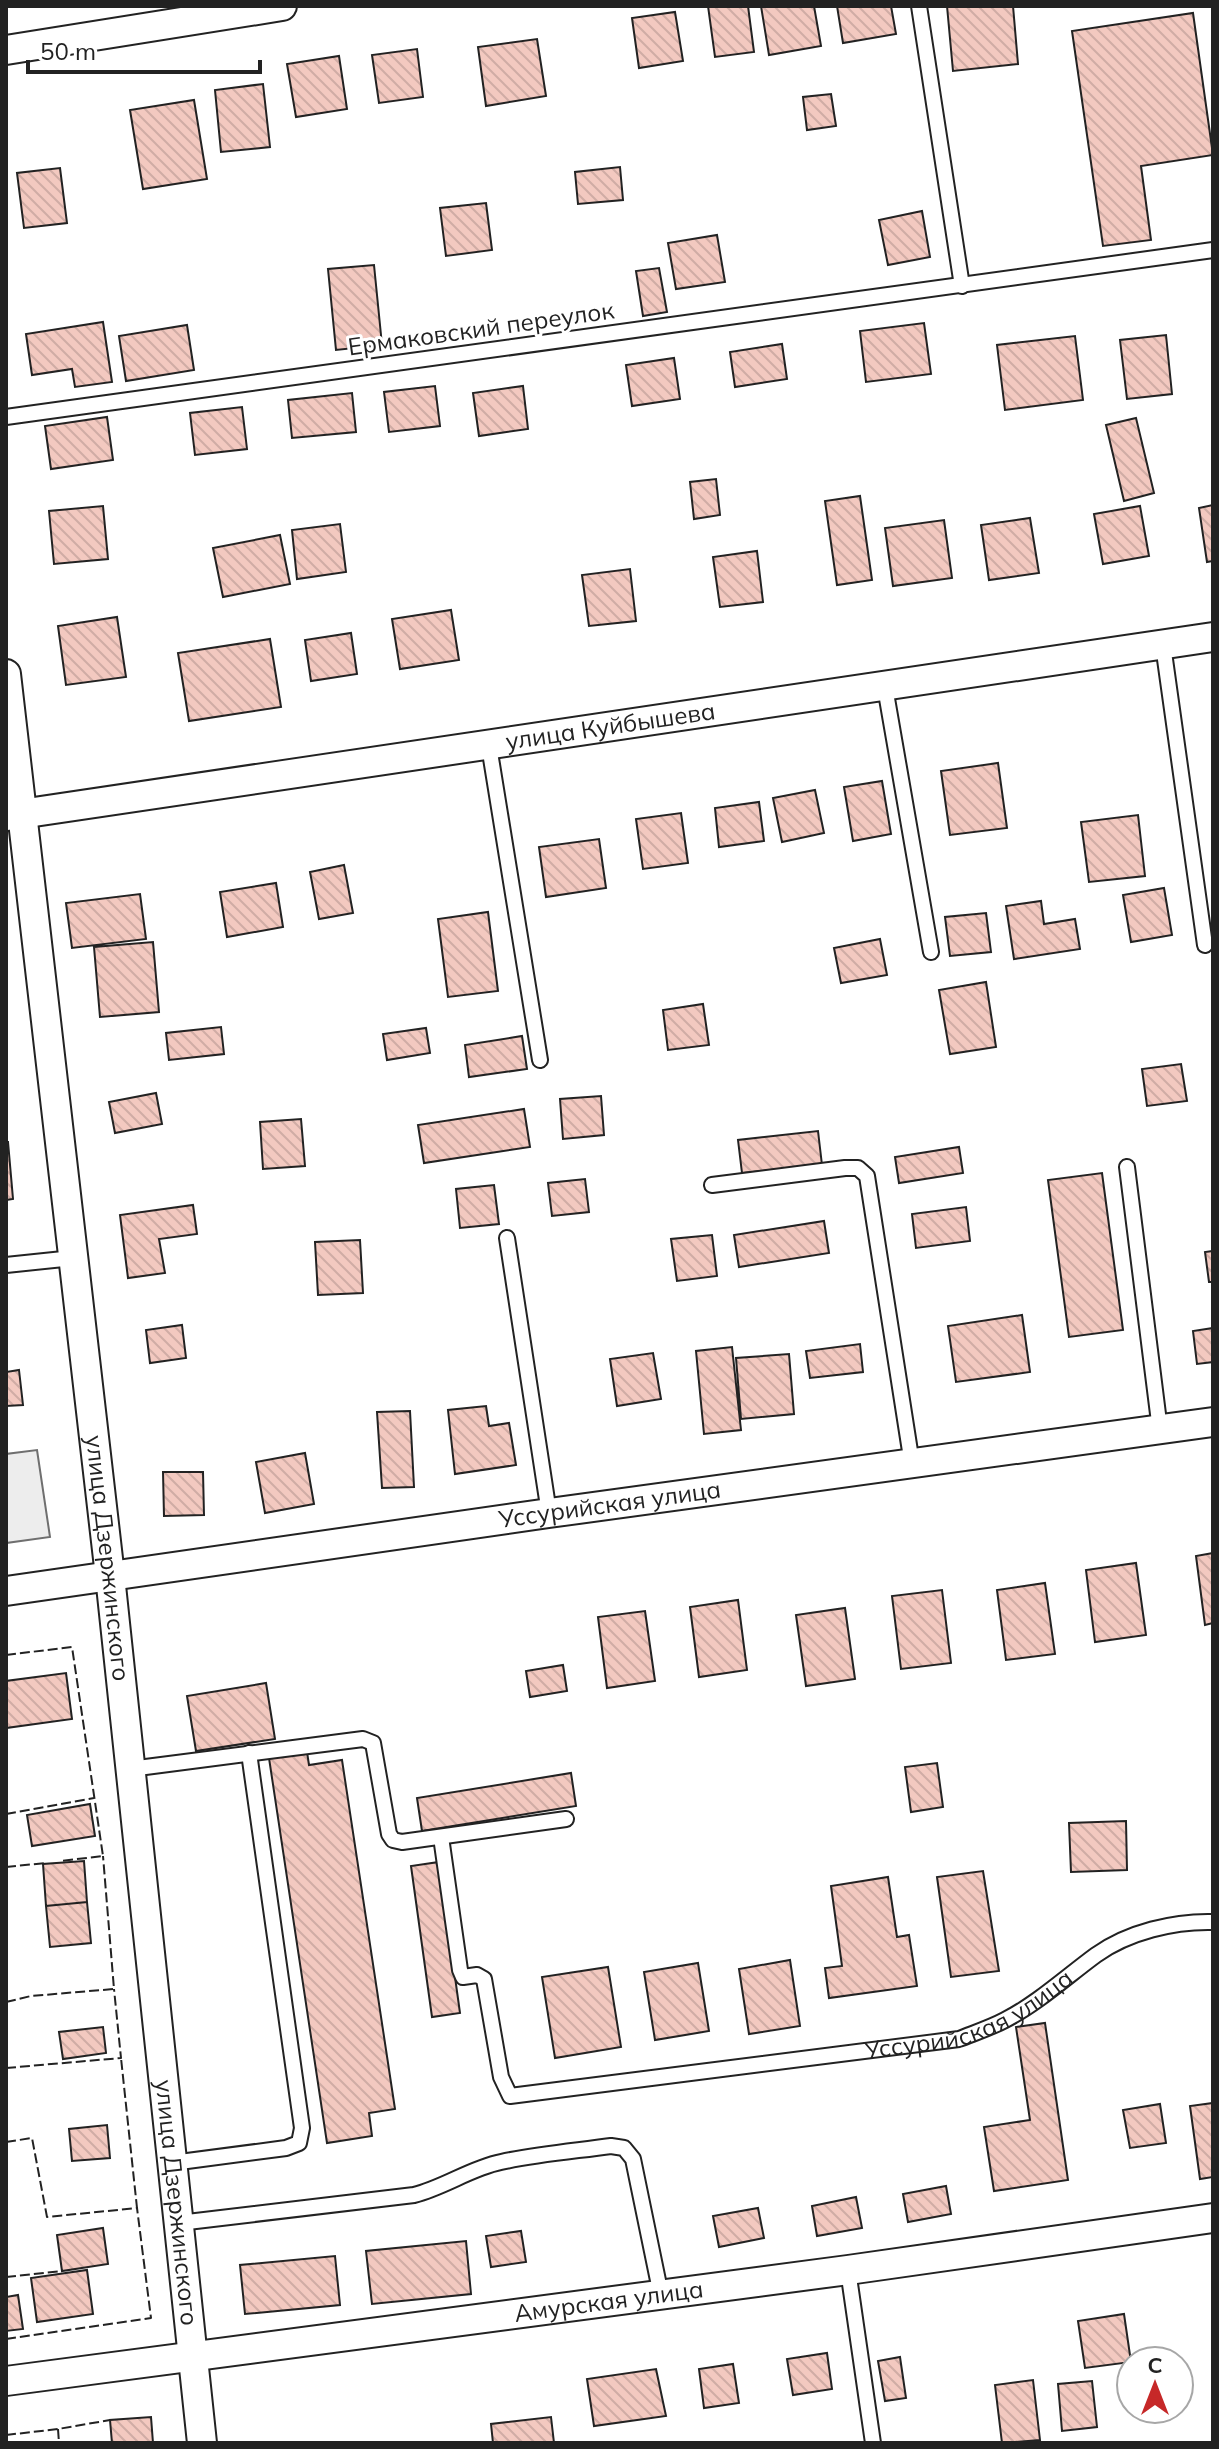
<svg xmlns="http://www.w3.org/2000/svg" width="1219" height="2449" font-family="Mulish,sans-serif">
  <style>
    .parking { fill: #ededed; stroke: #6f6f6f; stroke-width: 2 }
    .building { fill: url(#building-back-hatch); stroke: #222; stroke-width: 2 }
    .lines { fill: none; stroke-linecap: round; stroke-linejoin: round }
    .service-casing { stroke: #222; stroke-width: 18 }
    .minor-casing { stroke: #222; stroke-width: 32 }
    .service { stroke: #fff; stroke-width: 14 }
    .minor { stroke: #fff; stroke-width: 28 }
    .fence { stroke: #222; stroke-width: 2; stroke-dasharray: 10 4; stroke-linecap: butt }
    .labels { text-anchor: middle; stroke-width: 6; stroke-linejoin: round; paint-order: stroke }
    .street-label { font-size: 24px; fill: #222; stroke: #fff }
  </style>
  <defs>
    <pattern id="building-back-hatch" width="6" height="6" patternUnits="userSpaceOnUse" patternTransform="scale(2)"><rect width="6" height="6" fill="#f3c9c0"/><path d="M-1 5l2 2M0 0l6 6M5-1l2 2" fill="none" stroke="#d0aca5"/></pattern>
  </defs>
  <rect width="100%" height="100%" fill="#fff"/>
  <path class="parking" d="M37 1450 50 1537 6 1543V1454Z"/>
  <path class="building" d="M708 6H748L754 52 715 57Z
    M761 6H814L821 46 769 55Z
    M837 6H891L896 34 843 43Z
    M947 6H1013L1018 64 953 71Z
    M675 12 683 61 639 68 632 18Z
    M1193 13 1213 155 1141 166 1151 240 1103 246 1072 31Z
    M537 39 546 96 486 106 478 47Z
    M417 49 423 97 379 103 372 55Z
    M339 56 347 109 296 117 287 64Z
    M263 84 270 147 221 152 215 90Z
    M831 94 836 126 807 130 803 97Z
    M194 100 207 179 143 189 130 110Z
    M620 167 623 200 578 204 575 172Z
    M60 168 67 223 24 228 17 173Z
    M486 203 492 250 446 256 440 208Z
    M922 211 930 257 888 265 879 220Z
    M717 235 725 282 676 289 668 243Z
    M374 265 382 345 336 350 328 269Z
    M659 268 667 312 643 316 636 271Z
    M103 322 112 382 75 387 72 369 32 375 26 334Z
    M924 323 931 374 866 382 860 331Z
    M187 325 194 370 126 381 119 336Z
    M1166 335 1172 394 1127 399 1120 340Z
    M1075 336 1083 400 1005 410 997 345Z
    M782 344 787 379 735 387 730 352Z
    M674 358 680 399 632 406 626 365Z
    M435 386 440 426 389 432 384 392Z
    M523 386 528 429 479 436 473 393Z
    M352 393 356 432 292 438 288 400Z
    M242 407 247 449 195 455 190 413Z
    M107 417 113 460 51 469 45 426Z
    M1136 418 1154 493 1124 501 1106 425Z
    M716 479 720 515 694 519 690 482Z
    M860 496 872 580 837 585 825 501Z
    M1213 505V561L1207 562 1199 508Z
    M103 506 108 559 54 564 49 511Z
    M1140 506 1149 556 1103 564 1094 514Z
    M1030 518 1039 573 989 580 981 525Z
    M944 520 952 578 893 586 885 528Z
    M340 524 346 572 297 579 292 530Z
    M280 535 290 584 223 597 213 548Z
    M757 551 763 602 720 607 713 557Z
    M630 569 636 621 589 626 582 575Z
    M451 610 459 660 400 669 392 619Z
    M117 617 126 677 66 685 58 626Z
    M351 633 357 674 311 681 305 640Z
    M270 639 281 707 189 721 178 653Z
    M998 763 1007 828 950 835 941 771Z
    M882 781 891 834 853 841 844 787Z
    M815 790 824 833 782 842 773 798Z
    M759 802 764 841 719 847 715 808Z
    M681 813 688 863 643 869 636 819Z
    M1138 815 1145 876 1089 882 1081 822Z
    M599 839 606 888 546 897 539 847Z
    M344 865 353 913 319 919 310 872Z
    M276 883 283 927 227 937 220 892Z
    M1164 888 1172 935 1131 942 1123 895Z
    M140 894 146 939 72 948 66 903Z
    M1041 901 1044 924 1075 919 1080 949 1014 959 1006 906Z
    M488 912 498 991 448 997 438 919Z
    M986 913 991 952 950 956 945 917Z
    M880 939 887 975 841 983 834 948Z
    M153 942 159 1012 100 1017 94 947Z
    M986 982 996 1047 950 1054 939 990Z
    M703 1004 709 1045 668 1050 663 1010Z
    M221 1027 224 1054 169 1060 166 1033Z
    M426 1028 430 1053 387 1060 383 1034Z
    M522 1036 527 1069 469 1077 465 1045Z
    M1181 1064 1187 1101 1147 1106 1142 1069Z
    M156 1093 162 1124 115 1133 109 1102Z
    M601 1096 604 1135 563 1139 560 1099Z
    M524 1109 530 1147 424 1163 418 1125Z
    M301 1119 305 1166 263 1169 260 1122Z
    M818 1131 822 1165 742 1173 738 1140Z
    M6 1142H8L13 1199 6 1200Z
    M959 1147 963 1173 899 1183 895 1157Z
    M1102 1173 1123 1330 1069 1337 1048 1180Z
    M585 1179 589 1212 552 1216 548 1183Z
    M494 1185 499 1224 460 1228 456 1189Z
    M193 1205 197 1234 159 1239 165 1273 128 1278 120 1215Z
    M966 1207 970 1241 916 1248 912 1214Z
    M824 1221 829 1253 739 1267 734 1235Z
    M712 1235 717 1276 677 1281 671 1239Z
    M360 1240 363 1293 318 1295 315 1242Z
    M1213 1251V1282H1209L1205 1252Z
    M1022 1315 1030 1372 956 1382 948 1326Z
    M182 1325 186 1358 150 1363 146 1330Z
    M1213 1328V1362L1197 1364 1193 1331Z
    M860 1344 863 1372 810 1378 806 1351Z
    M732 1347 741 1430 704 1434 696 1351Z
    M653 1353 661 1399 617 1406 610 1359Z
    M789 1354 794 1414 741 1419 736 1358Z
    M19 1370 23 1405 6 1406V1372Z
    M486 1406 489 1426 509 1423 516 1465 455 1474 448 1410Z
    M410 1411 414 1487 382 1488 377 1412Z
    M305 1453 314 1504 265 1513 256 1462Z
    M163 1472H203L204 1515 164 1516Z
    M1213 1553V1623L1205 1625 1196 1556Z
    M1136 1563 1146 1635 1095 1642 1086 1570Z
    M1045 1583 1055 1654 1006 1660 997 1590Z
    M942 1590 951 1663 901 1669 892 1596Z
    M738 1600 747 1670 699 1677 690 1607Z
    M845 1608 855 1679 806 1686 796 1615Z
    M645 1611 655 1681 607 1688 598 1617Z
    M563 1665 567 1691 530 1697 526 1671Z
    M66 1673 72 1719 6 1728V1681Z
    M266 1683 275 1739 196 1751 187 1696Z
    M307 1752 309 1765 342 1760 395 2109 369 2113 372 2136 327 2143 269 1758Z
    M937 1763 943 1807 911 1812 905 1767Z
    M571 1773 576 1806 422 1831 417 1798Z
    M90 1804 95 1836 32 1846 27 1815Z
    M1126 1821 1127 1870 1071 1872 1069 1823Z
    M84 1861 87 1902 46 1906 43 1864Z
    M439 1862 460 2013 432 2017 411 1866Z
    M983 1871 999 1971 951 1977 937 1877Z
    M888 1877 897 1937 909 1935 917 1986 829 1998 825 1968 842 1966 831 1886Z
    M87 1902 91 1943 50 1947 46 1906Z
    M790 1960 800 2026 749 2034 739 1969Z
    M698 1963 709 2031 655 2040 644 1972Z
    M608 1967 621 2047 555 2058 542 1977Z
    M1045 2023 1068 2180 994 2191 984 2127 1030 2120 1016 2027Z
    M103 2027 106 2053 63 2059 59 2032Z
    M1213 2103V2177L1200 2179 1190 2106Z
    M1160 2104 1166 2143 1130 2148 1123 2110Z
    M107 2125 110 2158 72 2161 69 2129Z
    M946 2186 951 2214 908 2222 903 2194Z
    M856 2197 862 2228 817 2236 812 2206Z
    M758 2208 764 2238 719 2247 713 2216Z
    M103 2228 108 2264 62 2271 57 2235Z
    M521 2231 526 2262 491 2267 486 2236Z
    M466 2241 471 2294 372 2304 366 2251Z
    M335 2256 340 2305 245 2314 240 2265Z
    M87 2270 93 2314 37 2322 31 2278Z
    M18 2295 23 2329 6 2331V2297Z
    M1124 2314 1131 2362 1085 2368 1078 2321Z
    M827 2353 832 2389 793 2395 787 2359Z
    M900 2357 906 2398 885 2401 878 2361Z
    M733 2364 739 2403 704 2408 699 2369Z
    M656 2369 666 2416 594 2426 587 2379Z
    M1033 2380 1040 2440 1002 2443 995 2385Z
    M1092 2381 1097 2427 1062 2431 1058 2384Z
    M151 2417 153 2443H112L110 2420Z
    M551 2417 554 2443H493L491 2424Z"/>
  <g class="lines">
    <g class="service-casing">
      <g id="service">
        <path d="M919 6 962 286"/>
        <path d="M6 417 1213 250"/>
        <path d="M1163 645 1205 945"/>
        <path d="M885 687 931 952"/>
        <path d="M489 746 540 1060"/>
        <path d="M1127 1167 1160 1430"/>
        <path d="M712 1185 845 1168H858L867 1176 912 1464"/>
        <path d="M507 1238 549 1513"/>
        <path d="M6 1265 73 1258"/>
        <path d="M130 1769 363 1739 373 1743 389 1834 393 1840 402 1842 566 1819"/>
        <path id="s1" d="M441 1837 460 1970 463 1977 477 1975 484 1979 501 2077 510 2096 959 2039C974 2033 990 2028 1005 2020 1038 2003 1066 1977 1096 1955 1128 1932 1174 1921 1213 1922"/>
        <path d="M172 2163 286 2148 299 2143 302 2128 249 1753"/>
        <path d="M179 2223 414 2195C445 2187 471 2168 501 2162 537 2154 575 2151 611 2146L624 2148 633 2159 661 2295"/>
        <path d="M848 2270 873 2443"/>
      </g>
    </g>
    <g class="minor-casing">
      <g id="minor">
        <path d="M6 50 282 6"/>
        <path id="s2" d="M6 674 110 1576 202 2443"/>
        <path id="s3" d="M7 816 1213 637"/>
        <path id="s4" d="M6 1591 549 1513 1213 1422"/>
        <path id="s5" d="M6 2381 848 2270 1213 2218"/>
      </g>
    </g>
    <use href="#service" class="service"/>
    <use href="#minor" class="minor"/>
    <path class="fence" d="M6 1655 72 1647 103 1856 61 1861
      M6 1814 94 1798
      M6 1867 46 1863
      M6 2002 31 1996 114 1989 103 1856
      M6 2068 121 2058 114 1989
      M6 2142 32 2138 47 2217 137 2208 121 2058
      M6 2277 62 2271
      M6 2339 151 2318 137 2208
      M58 2429 59 2443
      M6 2435 58 2429 110 2420"/>
  </g>
  <g class="labels">
    <g class="street-label">
      <text transform="translate(481 329) rotate(-8)" y="8">Ермаковский переулок</text>
      <text dy="8" stroke="none"><textPath href="#s3" startOffset="610">улица Куйбышева</textPath></text>
      <text dy="8" stroke="none"><textPath href="#s4" startOffset="610">Уссурийская улица</textPath></text>
      <text dy="8" stroke="none"><textPath href="#s2" startOffset="890">улица Дзержинского</textPath></text>
      <text dy="8" stroke="none"><textPath href="#s1" startOffset="754">Уссурийская улица</textPath></text>
      <text dy="8" stroke="none"><textPath href="#s2" startOffset="1538">улица Дзержинского</textPath></text>
      <text dy="8" stroke="none"><textPath href="#s5" startOffset="608">Амурская улица</textPath></text>
    </g>
  </g>
  <rect width="1219" height="2449" fill="none" stroke="#222222" stroke-width="16"/>
  <g transform="translate(1155 2385)"><circle r="38" fill="#ffffff" stroke="#a7a7a7" stroke-width="2"/>
  <path d="M0-6L14 30L0 20L-14 30Z" fill="#c62828"/>
  <text y="-12" font-size="22" font-weight="bold" text-anchor="middle" fill="#222222">С</text>
  </g>
  <path d="M28 60v12h232v-12" fill="none" stroke="#222222" stroke-width="4"/>
  <text x="40" y="60" font-size="24" fill="#222222" stroke="#ffffff" stroke-width="6" paint-order="stroke">50 m</text>
</svg>
